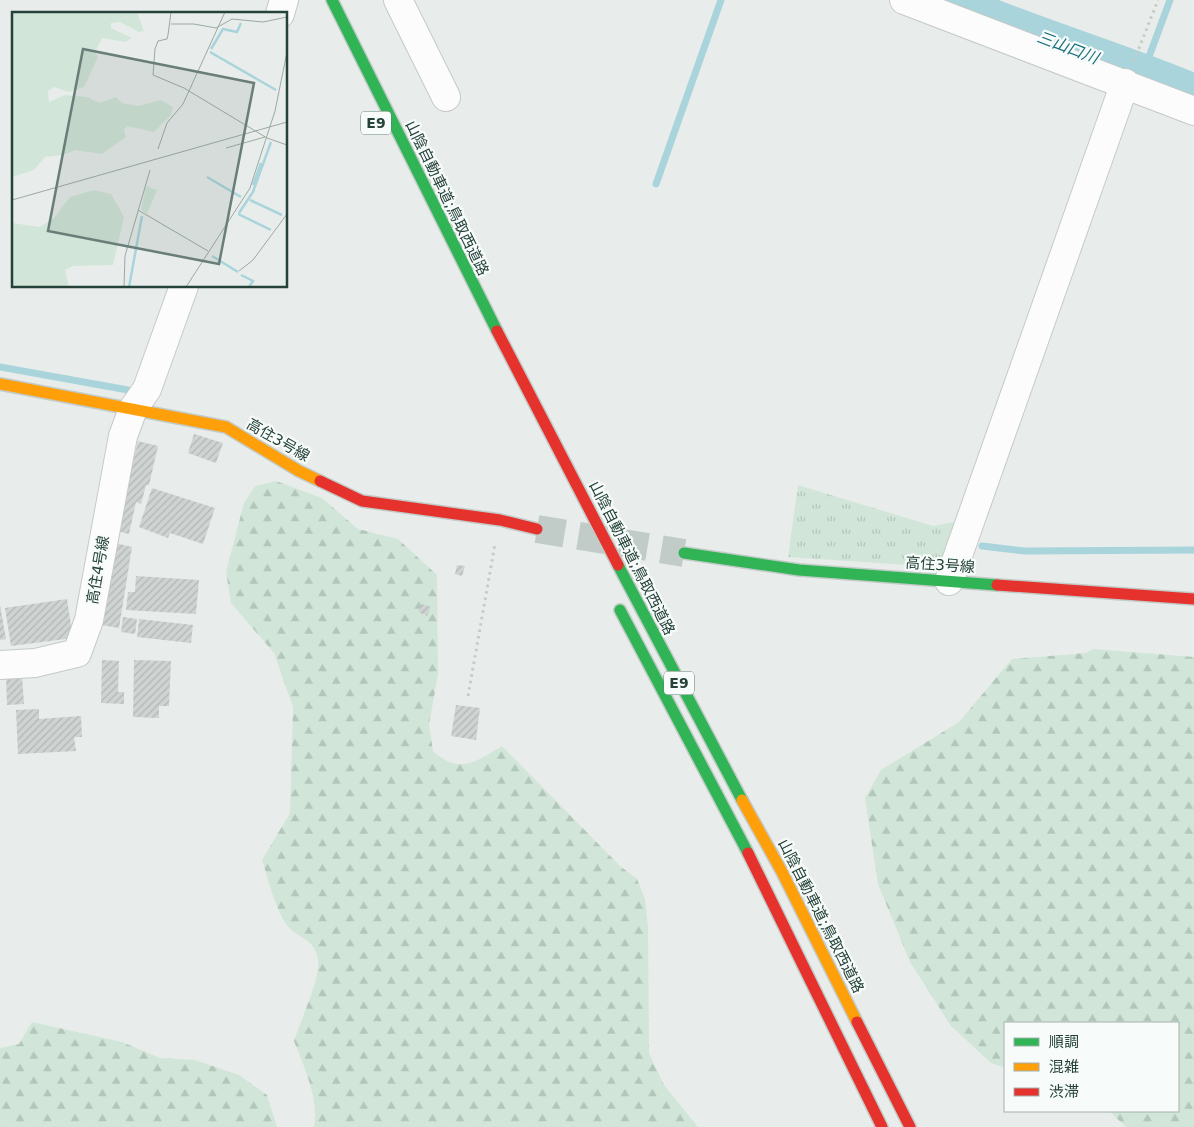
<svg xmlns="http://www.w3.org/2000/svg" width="1194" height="1127" font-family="'DejaVu Sans','Noto Sans JP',sans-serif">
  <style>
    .grass { fill: url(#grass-tufts) }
    .forest { fill: url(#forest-firs) }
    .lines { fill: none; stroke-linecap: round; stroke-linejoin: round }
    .stream { stroke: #a9d4db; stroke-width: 7 }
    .river { stroke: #a9d4db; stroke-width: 42 }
    .building { fill: url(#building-hatch) }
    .secondary-tunnel { stroke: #c1cbc8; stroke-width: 28; stroke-dasharray: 28 14; stroke-linecap: butt }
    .street-casing { stroke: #c5cac8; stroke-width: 30 }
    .fast-casing { stroke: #c3cbc8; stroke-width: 14 }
    .slow-casing { stroke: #c3cbc8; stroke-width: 14 }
    .jam-casing { stroke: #c3cbc8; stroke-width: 14 }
    .path { stroke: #c3ccca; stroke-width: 3; stroke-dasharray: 2.5 4; stroke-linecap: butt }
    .street { stroke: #fcfcfc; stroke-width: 28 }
    .fast { stroke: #30b455; stroke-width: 11 }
    .slow { stroke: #ff9f0a; stroke-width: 11 }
    .jam { stroke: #e5322d; stroke-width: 11 }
    .labels { text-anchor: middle; stroke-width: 4.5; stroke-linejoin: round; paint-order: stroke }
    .shield { fill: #f7fbf9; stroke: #637a73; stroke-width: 1 }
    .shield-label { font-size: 14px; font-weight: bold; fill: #24423a }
    .street-label { font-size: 15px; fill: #24423a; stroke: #f7fbf9 }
    .water-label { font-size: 16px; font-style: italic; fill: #1c6f80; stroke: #f7fbf9 }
    .inset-river { fill: none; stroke: #a9d4db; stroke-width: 2.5 }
    .inset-road { fill: none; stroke: #9aa9a4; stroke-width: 1 }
    .view { fill: #697e78; fill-opacity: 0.15; stroke: #697e78; stroke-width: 2.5 }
    .inset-edge { fill: none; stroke: #24423a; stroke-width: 2.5 }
  </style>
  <defs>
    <pattern id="grass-tufts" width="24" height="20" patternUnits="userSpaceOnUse" patternTransform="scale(1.25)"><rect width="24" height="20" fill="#d1e6d8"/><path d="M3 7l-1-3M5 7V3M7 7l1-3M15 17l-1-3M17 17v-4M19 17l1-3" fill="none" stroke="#b3c6ba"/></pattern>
    <pattern id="forest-firs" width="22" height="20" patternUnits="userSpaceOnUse" patternTransform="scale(1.25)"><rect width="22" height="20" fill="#d1e6d8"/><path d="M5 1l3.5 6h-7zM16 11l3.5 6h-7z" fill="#b3c6ba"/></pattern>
    <pattern id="building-hatch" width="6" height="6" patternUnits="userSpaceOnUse" patternTransform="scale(1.25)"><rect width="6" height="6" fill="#cfd4d2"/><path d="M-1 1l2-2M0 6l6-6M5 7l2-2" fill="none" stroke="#b2b7b5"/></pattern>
  </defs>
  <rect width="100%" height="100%" fill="#e8edeb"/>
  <path class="grass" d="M798 485 933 526 963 520 946 561 938 567 788 557Z"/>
  <path class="forest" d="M276 481 322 498 358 529 398 539 437 575 438 674 429 725 433 751C460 775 475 762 502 746L620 866 637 879 645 899 648 927 649 1053 664 1085 698 1127H314C319 1098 304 1067 294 1041 300 1022 321 977 318 960 315 937 295 938 286 924 274 905 269 882 262 860L290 813 293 707 274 653 231 603 226 572 244 503 255 486Z
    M1093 649 1194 657V1127H1126L1109 1111H1178V1023H1005V1068L991 1063 951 1026 910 962 878 884 865 798 881 770 959 722 1012 659 1086 653Z
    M32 1022 122 1042 160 1058 195 1060 239 1075 267 1095 277 1127H0V1048L19 1044Z"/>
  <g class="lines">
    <path class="stream" d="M1150 54 1170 0
      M656 184 721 0
      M0 367 128 390
      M982 546 1025 551 1194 550"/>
    <path class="river" d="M943 0C1025 36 1111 60 1194 95"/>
  </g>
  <path class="building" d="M194 434 223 443 216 463 188 453Z
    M138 441 158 446 149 485H146L141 504 136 502 129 534 117 531Z
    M152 488 215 508 203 544 170 533 168 538 139 527Z
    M115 543 132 547 119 628 101 625Z
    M457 565 465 566 462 576 455 574Z
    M136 576 199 580 196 614 126 610 128 592H135Z
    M67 599 73 638 11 646 5 608Z
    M422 604 431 607 427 616 418 612Z
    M0 605 6 639 0 640Z
    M123 617 137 619 135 634 121 632Z
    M139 619 193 625 191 643 137 637Z
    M102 660 119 661 118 692H124V704L101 703Z
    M134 660 171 661 169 706H159V718L133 717Z
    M22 676 24 704 7 705 6 677Z
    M456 705 480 708 476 740 451 736Z
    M39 709V719L81 716 82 737H74L76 751 18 754 16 710Z"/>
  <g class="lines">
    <path class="secondary-tunnel" d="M537 529 684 553"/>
    <g class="street-casing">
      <path id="street" d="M398 0 446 97
        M904 0 1194 111
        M280 14 284 0
        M949 581 1125 83
        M0 665 35 663 77 653 89 620 123 436 133 409 147 389 184 286"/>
    </g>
    <g class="fast-casing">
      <path id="fast" d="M332 0 497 331
        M684 553 799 570 997 585
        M618 565 742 800
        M620 610 748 853"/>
    </g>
    <g class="slow-casing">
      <path id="slow" d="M0 384 226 427 299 471 320 481
        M742 800 782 872 857 1022"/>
    </g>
    <g class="jam-casing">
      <path id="jam" d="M497 331 618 565
        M320 481 362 501 500 520 537 529
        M997 585 1194 599
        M748 853 882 1127
        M857 1022 910 1127"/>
    </g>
    <path class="path" d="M1134 61 1158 0
      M468 696 495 544"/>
    <use href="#street" class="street"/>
    <use href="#fast" class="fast"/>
    <use href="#slow" class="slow"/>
    <use href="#jam" class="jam"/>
  </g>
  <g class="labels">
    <g class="shield">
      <rect x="361" y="111.5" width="30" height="23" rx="4"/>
      <rect x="664" y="671.5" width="30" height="23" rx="4"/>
    </g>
    <g class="shield-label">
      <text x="376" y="128">E9</text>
      <text x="679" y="688">E9</text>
    </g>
    <g class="street-label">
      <text transform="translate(447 198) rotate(64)" y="5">山陰自動車道;鳥取西道路</text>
      <text transform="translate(278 440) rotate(30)" y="5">高住3号線</text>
      <text transform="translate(632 558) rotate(63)" y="5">山陰自動車道;鳥取西道路</text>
      <text transform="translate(940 565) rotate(4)" y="5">高住3号線</text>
      <text transform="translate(98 570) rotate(-80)" y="5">高住4号線</text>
      <text transform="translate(821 916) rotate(63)" y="5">山陰自動車道;鳥取西道路</text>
    </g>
    <g class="water-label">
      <text transform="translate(1068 47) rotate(21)" y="6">三山口川</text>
    </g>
  </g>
  <g transform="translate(12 12)">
    <rect width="275" height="275" fill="#e8edeb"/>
    <path d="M134 174 145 178 135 202 129 198Z" fill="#d1e6d8"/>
    <path d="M0 0H125L132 19 127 20 108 10 99 11V16L120 26 113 30 90 26 83 40 86 45 72 75 57 80 42 75 36 79 37 90 53 83 75 85 87 91 104 85 110 91 126 94 149 88 161 95 159 103 142 120 115 114 112 118 114 125 90 142 63 138 51 143 33 145 22 158 0 165ZM82 178 99 182 112 205 101 253 61 254 53 258 57 275H0V211L28 215 42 206 58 185Z" fill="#d1e6d8"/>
    <path class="inset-river" d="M199 37 211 17 225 20 229 11M198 40 264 78M195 165 229 185M241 173 249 151M238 188 270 203M227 201 241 180 259 130M226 202 259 218M200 244 226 260M229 263 241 269 237 275M117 275 130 204"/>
    <path class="inset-road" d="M159 0 156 23 155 27 146 29 143 37 141 63 172 76 255 126 275 133M159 12H182L204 16 220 7 251 10 275 5M214 136 253 125M146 137 155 111 171 92 213 0M0 188 275 110M126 198 196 239M227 259 241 248 275 202M112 275 113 244 138 158M174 275 238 176 263 99 275 40"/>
    <path class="view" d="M71 37 242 71 207 252 36 219Z"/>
    <rect width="275" height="275" class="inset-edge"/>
  </g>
  <rect x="1004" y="1022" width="175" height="90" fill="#f7fbf9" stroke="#a3b1ad"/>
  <rect x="1014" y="1038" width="25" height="8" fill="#30b455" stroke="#a3b1ad"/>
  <text x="1049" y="1047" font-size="15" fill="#24423a">順調</text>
  <rect x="1014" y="1063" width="25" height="8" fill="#ff9f0a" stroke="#a3b1ad"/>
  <text x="1049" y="1072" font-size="15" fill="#24423a">混雑</text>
  <rect x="1014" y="1088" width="25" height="8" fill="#e5322d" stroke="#a3b1ad"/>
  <text x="1049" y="1097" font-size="15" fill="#24423a">渋滞</text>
</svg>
